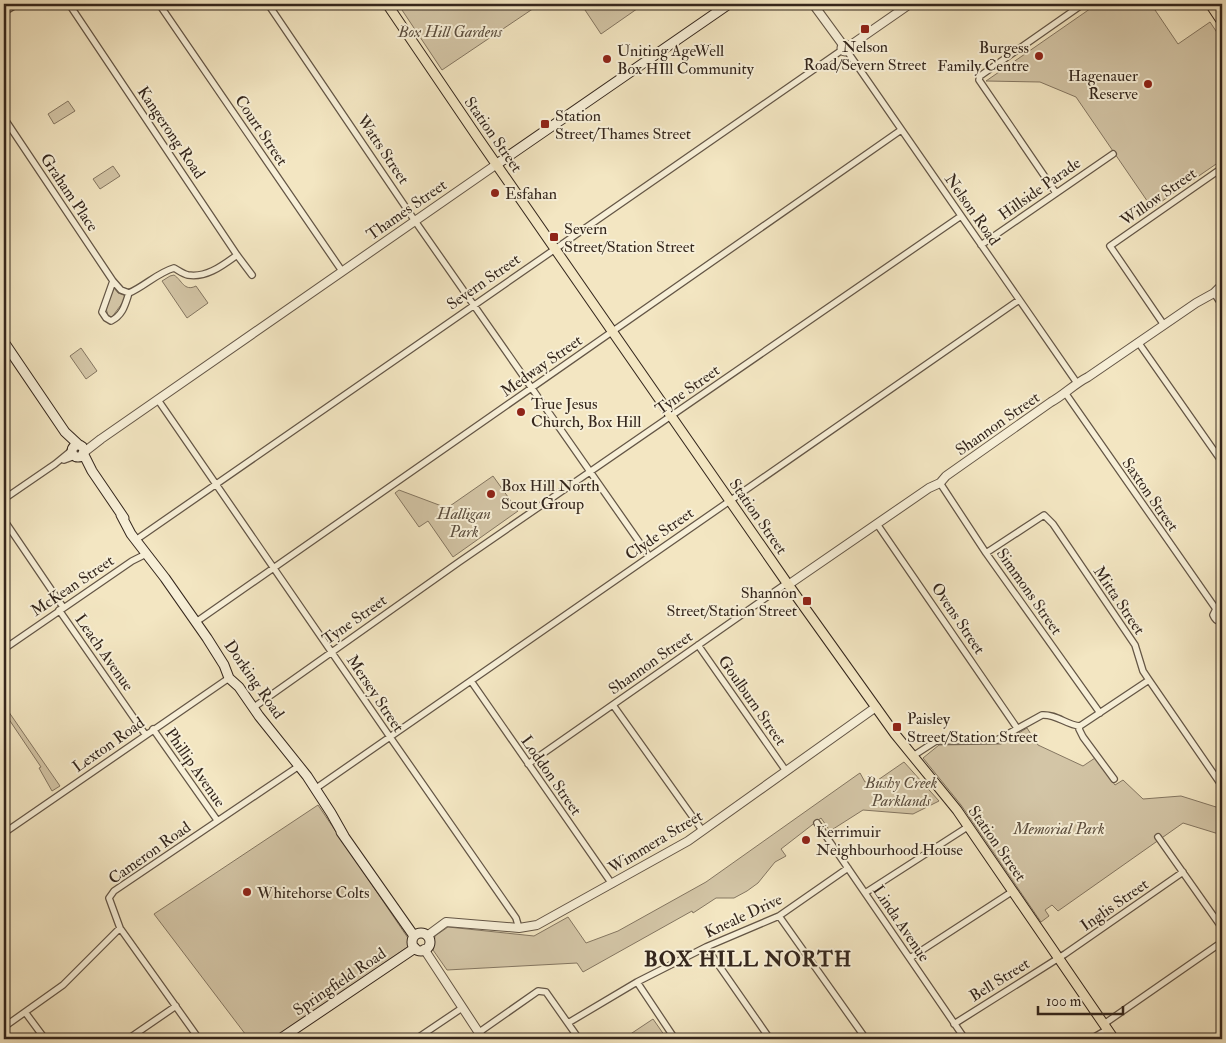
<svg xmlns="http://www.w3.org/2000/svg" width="1226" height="1043" font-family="'IM FELL Double Pica',serif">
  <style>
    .green { fill: #d3c5a6; stroke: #847661 }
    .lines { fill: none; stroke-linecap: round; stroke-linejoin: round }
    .minor-casing { stroke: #645646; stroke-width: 8 }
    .tertiary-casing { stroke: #645646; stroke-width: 10 }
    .secondary-casing { stroke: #34261c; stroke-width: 11 }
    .primary-casing { stroke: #34261c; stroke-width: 11 }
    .minor { stroke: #f7efd7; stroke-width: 5.5 }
    .tertiary { stroke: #f7efd7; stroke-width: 8 }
    .secondary { stroke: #f7efd7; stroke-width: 9 }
    .primary { stroke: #f3e6c2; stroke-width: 9 }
    .poi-dot { fill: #8f2418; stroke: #f7efd7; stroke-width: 2 }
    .labels { text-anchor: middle; stroke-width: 4; stroke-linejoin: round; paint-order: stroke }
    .park-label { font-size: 16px; font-style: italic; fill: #5c4e3e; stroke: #f7efd7 }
    .poi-label { font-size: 16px; fill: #34261c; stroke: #f7efd7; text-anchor: start }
    .street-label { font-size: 16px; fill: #34261c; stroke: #f7efd7 }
    .district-label { font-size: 21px; font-weight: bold; letter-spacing: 1px; fill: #34261c; stroke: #f7efd7 }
  </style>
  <rect width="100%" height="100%" fill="#f3e6c2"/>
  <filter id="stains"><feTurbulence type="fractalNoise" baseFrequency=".004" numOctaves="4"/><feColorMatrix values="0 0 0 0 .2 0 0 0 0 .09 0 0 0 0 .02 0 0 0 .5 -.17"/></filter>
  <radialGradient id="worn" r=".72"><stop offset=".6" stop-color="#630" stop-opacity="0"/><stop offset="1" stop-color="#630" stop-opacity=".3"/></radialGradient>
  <path class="green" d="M398 4H540L442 70Z
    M581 4H644L601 34Z
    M1097 4H1156L1153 7 1178 44 1210 22 1222 40V160L1152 208 1076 97 1040 82 986 81Z
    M68 101 75 111 54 124 48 114Z
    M113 166 120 176 100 189 93 179Z
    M174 275C182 280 184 292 196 286L208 303 187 318 162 281 170 276Z
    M114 288 118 293 126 296V298L112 317 108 316 106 308Z
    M81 348 97 371 86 379 70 356Z
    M493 476 518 511 453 557 428 521 419 527 395 493 399 490 447 508Z
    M4 705 60 786 52 791 39 768 41 767 4 712Z
    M1027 728 1038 745 1083 766 1095 758 1115 785 1123 780 1143 799 1181 796 1216 807 1222 803V835L1183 823 1058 911 1052 905 1045 910 1049 916 1041 922 961 805 923 758 939 745 1001 744Z
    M904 762 939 801 913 814 863 810 830 831 821 818 781 849 786 856 775 862 758 883 747 891 734 898H716L693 913 692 911 583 972 577 963 447 970 433 950 435 936 448 927 534 936 568 917 586 943 618 931 706 882 857 775 860 773 865 782H875Z
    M318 805 412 944 274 1039H249L154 914Z
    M653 1019 667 1039H631L629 1035Z"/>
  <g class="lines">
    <g class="minor-casing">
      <path id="minor" d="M69 4 237 255 252 275
        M159 4 342 271
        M268 4 415 221 649 556
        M4 12 17 4
        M847 51 1077 383
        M4 118 113 281 121 290 129 293C145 286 157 273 174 268 178 270 183 274 188 275 207 278 223 265 237 255
        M1056 193 979 80 980 76 1083 4
        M981 245 1113 154
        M113 281 102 312 106 318 111 321C123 315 125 305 129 293
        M1214 293 1222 305
        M1164 325 1110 246 1222 168
        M1138 342 1222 462
        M1066 394 1216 609
        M158 400 390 737 516 918 519 928
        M64 460 75 456
        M940 483 986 553 1100 713
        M4 499 55 464 72 450
        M4 520 63 607
        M877 524 1017 728
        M140 537 842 50
        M986 553 1044 515 1053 524 1135 645 1143 671 1149 680 1222 786
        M1216 609 1213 615C1215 620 1217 622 1222 621
        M59 610 145 734
        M1221 621 1220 631 1222 639
        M196 622 901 130
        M698 645 786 771
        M4 649 132 561 146 554
        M471 681 612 884
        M257 705 459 562 961 216
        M613 705 702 830
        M1080 726 1079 729 1083 737 1114 779
        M153 729 217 820
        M913 756 936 741 997 740 1042 715C1057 714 1066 725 1080 726L1149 680
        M528 764 787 583
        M315 789 1019 300
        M817 823 965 1039
        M4 833 229 678
        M1158 837 1222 928
        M865 893 969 826
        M779 916 866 1039
        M706 947 770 1039
        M910 958 1013 891
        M637 982 675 1039
        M25 1012 45 1039
        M568 1023 637 982 706 947 779 916 848 868
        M954 1024 1065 954 1183 872
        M1104 1024 1222 942
        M4 1027 63 985 120 928
        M478 1033 538 991 546 992 579 1039
        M128 1039 176 1006
        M199 1039 120 928 109 898 114 891 296 768
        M416 1039 462 1008
        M1091 1039 1108 1029"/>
    </g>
    <g class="tertiary-casing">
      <path id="tertiary" d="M813 4 843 45
        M841.5 48a3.5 3.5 0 1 1 7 0a3.5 3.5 0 1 1-7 0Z
        M848 47 910 4
        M83 453 101 439 497 164
        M788 585 929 488 940 483 946 476 1051 402C1064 395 1074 384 1088 377L1196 303 1214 293 1222 285
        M427 936 446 922 519 928 537 925 688 841 876 707
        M424 949 483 1039"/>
    </g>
    <g class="secondary-casing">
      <path id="secondary" d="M497 164 729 4
        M4 342 65 432 79 445
        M72 451a6 6 0 1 1 12 0a6 6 0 1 1-12 0Z
        M83 453 92 471 124 518
        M121 515 131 534 165 578 207 638 224 665 229 678 239 687 259 716 307 776 331 813 344 836
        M341 832 414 936
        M412 942a9 9 0 1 1 18 0a9 9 0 1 1-18 0Z
        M280 1039 415 948"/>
    </g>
    <g class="primary-casing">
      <path id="primary" d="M387 4 478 138 787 583 895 734 957 810 1114 1039
        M1210 4 1222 22"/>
    </g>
    <use href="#minor" class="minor"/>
    <use href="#tertiary" class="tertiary"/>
    <use href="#secondary" class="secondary"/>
    <use href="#primary" class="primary"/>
  </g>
  <g class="poi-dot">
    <rect x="860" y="24" width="10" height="10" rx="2.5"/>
    <circle cx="1039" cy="56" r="5"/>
    <circle cx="607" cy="59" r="5"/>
    <circle cx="1148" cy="84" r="5"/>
    <rect x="540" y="119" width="10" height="10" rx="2.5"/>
    <circle cx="495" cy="193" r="5"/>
    <rect x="549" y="232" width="10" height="10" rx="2.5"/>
    <circle cx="521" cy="412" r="5"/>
    <circle cx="491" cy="494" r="5"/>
    <rect x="802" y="596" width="10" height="10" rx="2.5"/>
    <rect x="892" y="722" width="10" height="10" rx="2.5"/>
    <circle cx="806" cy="840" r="5"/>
    <circle cx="247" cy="892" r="5"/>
  </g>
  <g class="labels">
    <g class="park-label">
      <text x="450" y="37">Box Hill Gardens</text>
      <text x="464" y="519">Halligan<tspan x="464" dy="18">Park</tspan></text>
      <text x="901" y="788">Bushy Creek<tspan x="901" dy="18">Parklands</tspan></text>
      <text x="1059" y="834">Memorial Park</text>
    </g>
    <g class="poi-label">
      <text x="865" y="52" text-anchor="middle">Nelson<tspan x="865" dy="18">Road/Severn Street</tspan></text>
      <text x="1029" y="53" text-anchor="end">Burgess<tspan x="1029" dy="18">Family Centre</tspan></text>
      <text x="617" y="56">Uniting AgeWell<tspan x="617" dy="18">Box HIll Community</tspan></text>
      <text x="1138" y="81" text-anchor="end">Hagenauer<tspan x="1138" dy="18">Reserve</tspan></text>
      <text x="555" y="121">Station<tspan x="555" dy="18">Street/Thames Street</tspan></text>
      <text x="505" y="199">Esfahan</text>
      <text x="564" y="234">Severn<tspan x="564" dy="18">Street/Station Street</tspan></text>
      <text x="531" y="409">True Jesus<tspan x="531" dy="18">Church, Box Hill</tspan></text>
      <text x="501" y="491">Box Hill North<tspan x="501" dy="18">Scout Group</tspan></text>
      <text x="797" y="598" text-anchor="end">Shannon<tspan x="797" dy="18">Street/Station Street</tspan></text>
      <text x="907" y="724">Paisley<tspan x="907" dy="18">Street/Station Street</tspan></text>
      <text x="816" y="837">Kerrimuir<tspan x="816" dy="18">Neighbourhood House</tspan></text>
      <text x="257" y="898">Whitehorse Colts</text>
    </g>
    <g class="street-label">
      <text transform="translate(262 130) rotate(56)" y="6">Court Street</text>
      <text transform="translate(172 132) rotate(56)" y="6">Kangerong Road</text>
      <text transform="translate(494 134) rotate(55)" y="6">Station Street</text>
      <text transform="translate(384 149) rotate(56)" y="6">Watts Street</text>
      <text transform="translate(1039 188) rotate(-35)" y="6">Hillside Parade</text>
      <text transform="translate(70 192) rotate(56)" y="6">Graham Place</text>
      <text transform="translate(1158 196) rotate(-35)" y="6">Willow Street</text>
      <text transform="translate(406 209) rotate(-35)" y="6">Thames Street</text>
      <text transform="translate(973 209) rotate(55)" y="6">Nelson Road</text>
      <text transform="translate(483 281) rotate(-35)" y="6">Severn Street</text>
      <text transform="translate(541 365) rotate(-35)" y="6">Medway Street</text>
      <text transform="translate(687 389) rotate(-35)" y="6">Tyne Street</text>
      <text transform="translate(997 423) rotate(-35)" y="6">Shannon Street</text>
      <text transform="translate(1151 494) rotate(55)" y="6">Saxton Street</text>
      <text transform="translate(759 516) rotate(55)" y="6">Station Street</text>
      <text transform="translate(659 533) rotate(-35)" y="6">Clyde Street</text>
      <text transform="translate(72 585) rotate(-34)" y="6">McKean Street</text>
      <text transform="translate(1030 591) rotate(55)" y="6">Simmons Street</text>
      <text transform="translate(1120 600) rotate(56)" y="6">Mitta Street</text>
      <text transform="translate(959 618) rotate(56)" y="6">Ovens Street</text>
      <text transform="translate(354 619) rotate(-35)" y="6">Tyne Street</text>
      <text transform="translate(105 652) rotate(55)" y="6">Leach Avenue</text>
      <text transform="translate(650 662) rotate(-35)" y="6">Shannon Street</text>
      <text transform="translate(255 679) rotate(55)" y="6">Dorking Road</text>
      <text transform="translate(376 693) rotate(56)" y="6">Mersey Street</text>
      <text transform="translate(753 700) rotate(55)" y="6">Goulburn Street</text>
      <text transform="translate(108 744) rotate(-35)" y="6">Lexton Road</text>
      <text transform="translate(196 767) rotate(55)" y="6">Phillip Avenue</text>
      <text transform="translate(552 775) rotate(55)" y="6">Loddon Street</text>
      <text transform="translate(655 841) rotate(-31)" y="6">Wimmera Street</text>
      <text transform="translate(998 843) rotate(55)" y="6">Station Street</text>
      <text transform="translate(149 852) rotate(-35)" y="6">Cameron Road</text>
      <text transform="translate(1114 904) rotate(-35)" y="6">Inglis Street</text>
      <text transform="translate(743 915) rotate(-25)" y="6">Kneale Drive</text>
      <text transform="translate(902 923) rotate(56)" y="6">Linda Avenue</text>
      <text transform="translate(999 979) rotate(-32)" y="6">Bell Street</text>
      <text transform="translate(339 981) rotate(-34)" y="6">Springfield Road</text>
    </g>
    <g class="district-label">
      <text x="748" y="966">BOX HILL NORTH</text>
    </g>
  </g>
  <rect width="1226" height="1043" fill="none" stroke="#f3e6c2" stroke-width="20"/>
  <rect x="5" y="5" width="1216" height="1033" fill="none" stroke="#34261c" stroke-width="2.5"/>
  <rect x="10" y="10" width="1206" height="1023" fill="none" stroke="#34261c"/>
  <path d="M1038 1006v8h85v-8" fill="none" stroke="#34261c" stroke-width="2.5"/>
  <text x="1046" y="1006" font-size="15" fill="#34261c" stroke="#f7efd7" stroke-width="4" paint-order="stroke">100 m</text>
  <rect width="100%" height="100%" filter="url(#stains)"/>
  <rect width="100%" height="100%" fill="url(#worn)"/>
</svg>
